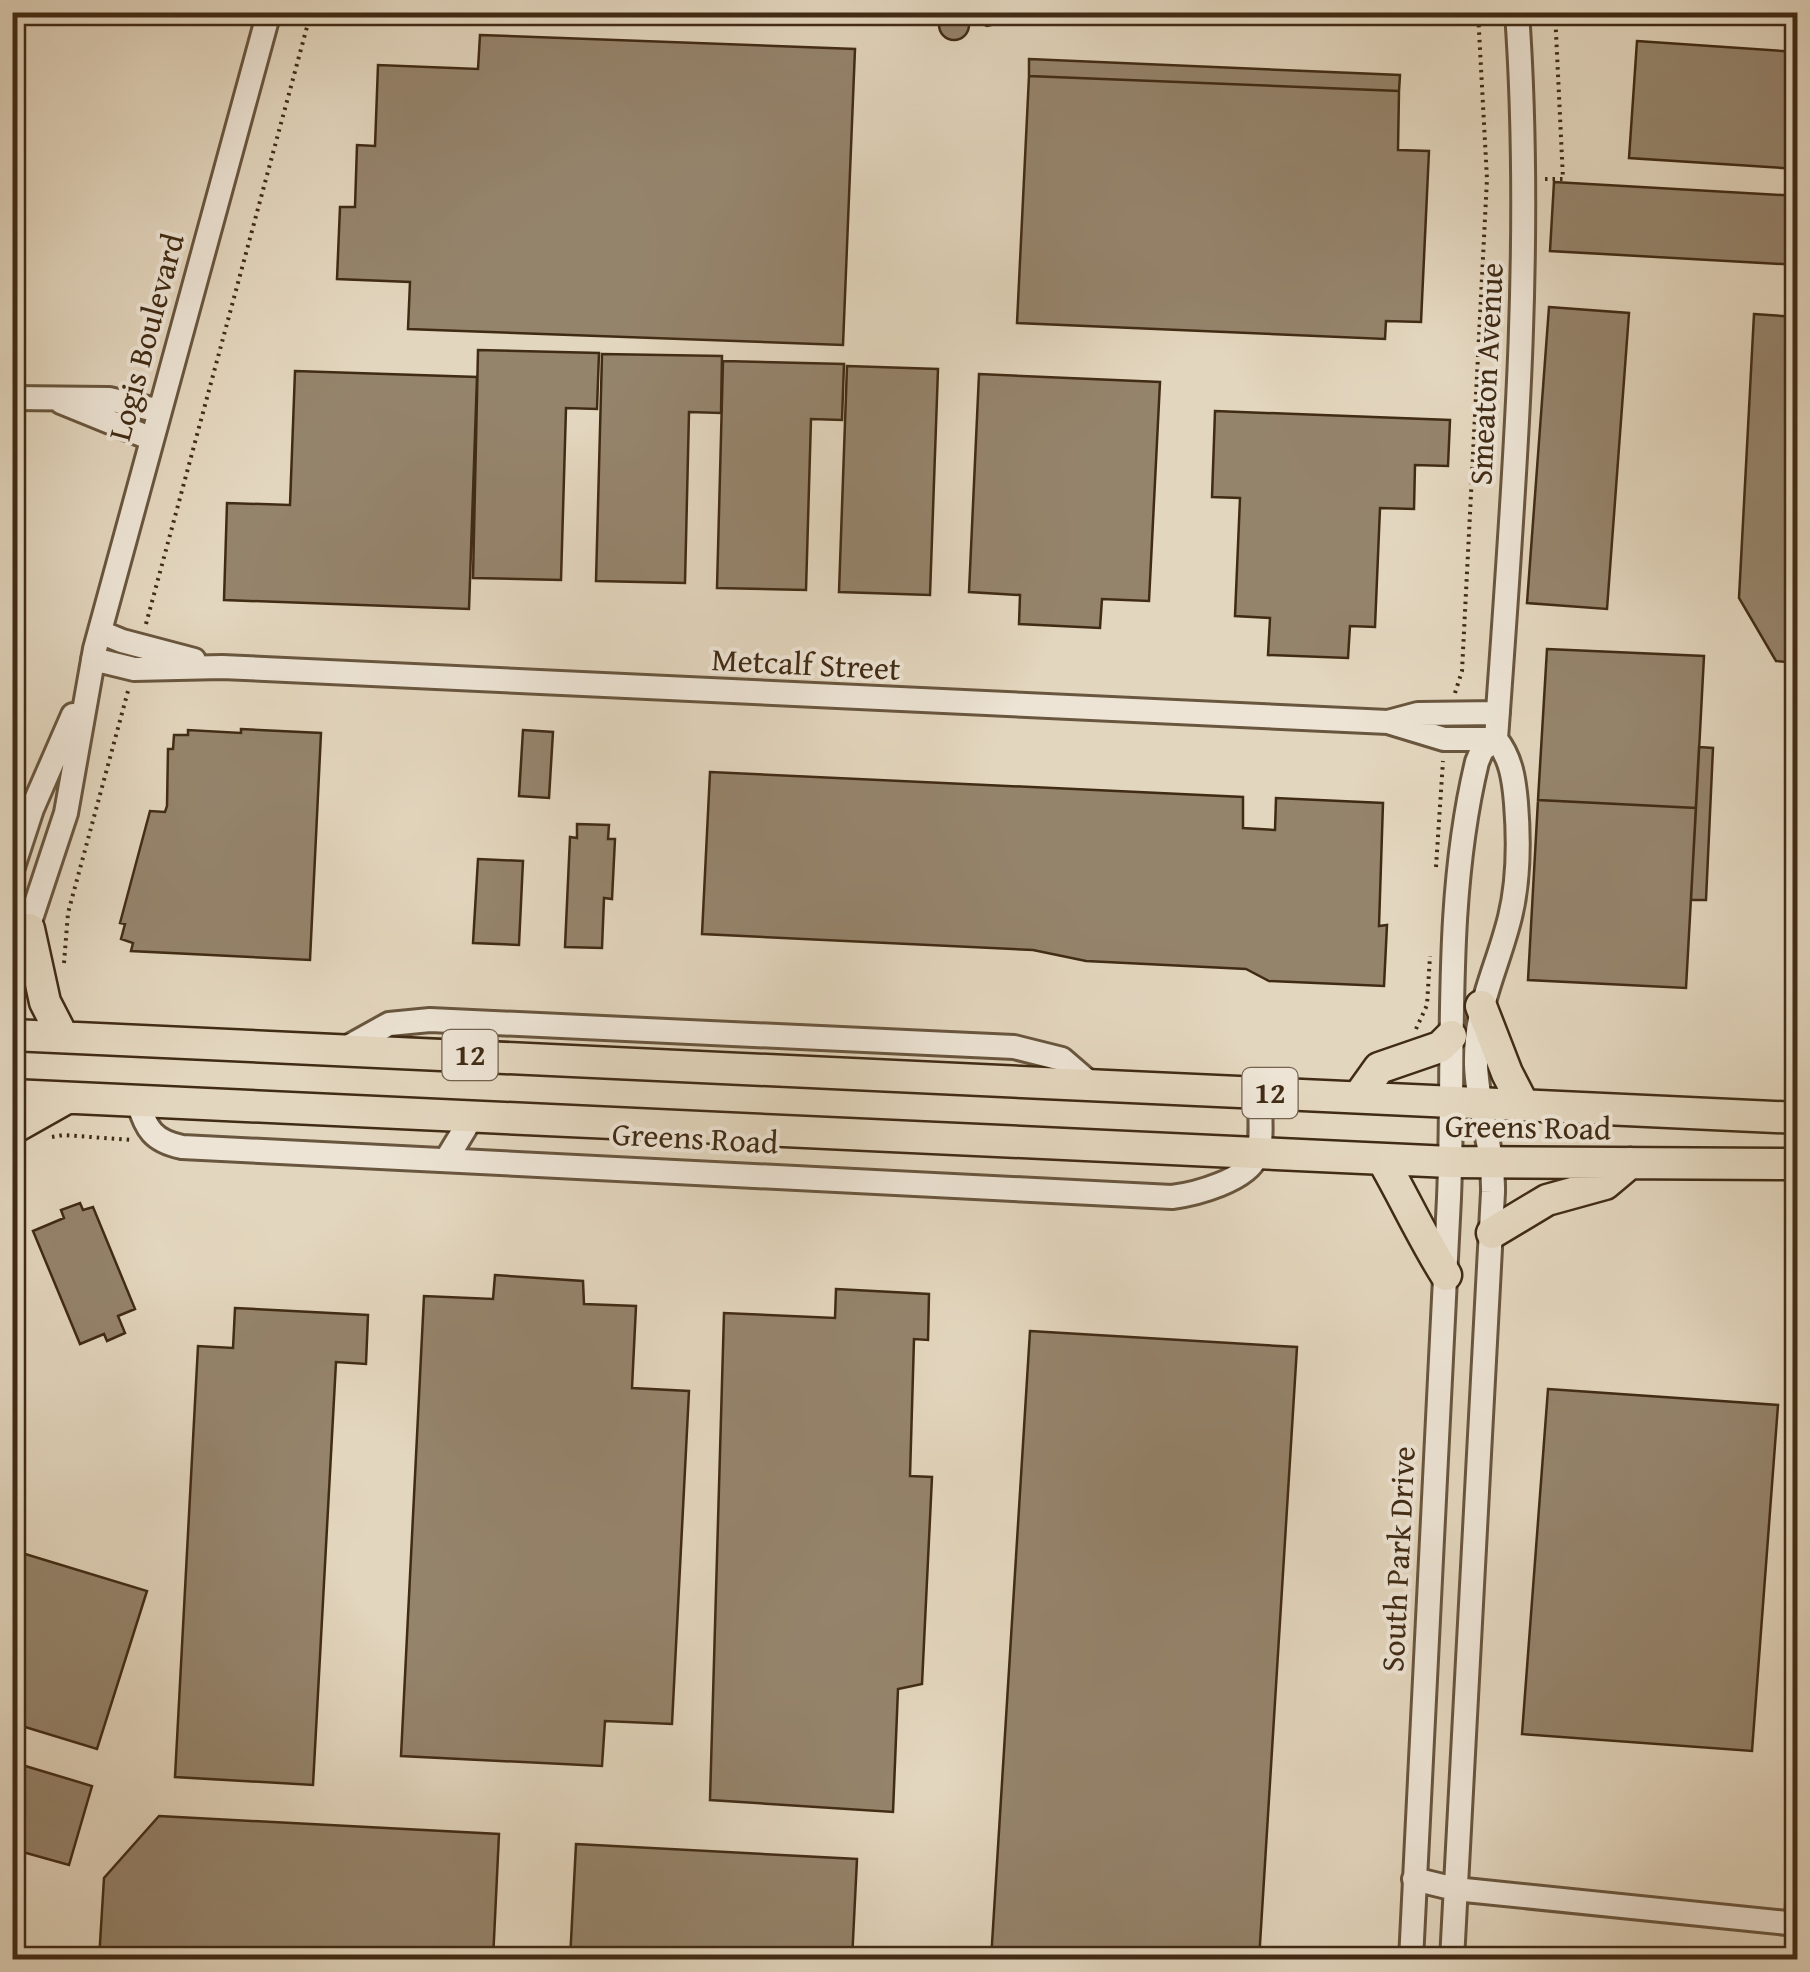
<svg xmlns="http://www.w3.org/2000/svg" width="1810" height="1972" font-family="'Gentium Book Plus',serif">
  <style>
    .building { fill: #95846c; stroke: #402b14; stroke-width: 2.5 }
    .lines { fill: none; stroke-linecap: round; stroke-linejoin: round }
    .minor-casing { stroke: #69563e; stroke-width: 28 }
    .major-casing { stroke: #402b14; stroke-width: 35 }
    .path { stroke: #402b14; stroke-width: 4; stroke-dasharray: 2.5 5; stroke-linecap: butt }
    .minor { stroke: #ede4d5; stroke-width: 22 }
    .major { stroke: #e3d6be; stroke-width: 30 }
    .labels { text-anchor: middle; stroke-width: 8; stroke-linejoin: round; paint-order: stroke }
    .shield { fill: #ede4d5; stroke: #74624e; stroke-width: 2.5 }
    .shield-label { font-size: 30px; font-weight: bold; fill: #402b14 }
    .street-label { font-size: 32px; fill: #402b14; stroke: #ede4d5 }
  </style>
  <rect width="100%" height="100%" fill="#e3d6be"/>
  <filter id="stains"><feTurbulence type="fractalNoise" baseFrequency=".002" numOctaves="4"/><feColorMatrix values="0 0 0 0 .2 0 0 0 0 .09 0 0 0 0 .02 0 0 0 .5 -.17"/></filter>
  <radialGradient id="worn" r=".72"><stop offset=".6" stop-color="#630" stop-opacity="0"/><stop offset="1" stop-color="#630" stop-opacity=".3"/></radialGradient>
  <path class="building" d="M939 25a15 15 0 1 1 30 0a15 15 0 1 1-30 0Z
    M973 12H1003L996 24 987 26 978 22Z
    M480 35 855 49 843 345 408 329 410 282 337 279 340 207H355L357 145 375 146 378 65 478 69Z
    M1637 41 1798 52V169L1629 158Z
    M1029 59 1400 75 1399 91 1029 76Z
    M1029 76 1399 91 1398 150 1429 151 1421 322 1386 321 1385 339 1017 323Z
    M1554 182 1798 196V265L1550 251Z
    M1549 307 1629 313 1607 609 1527 603Z
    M1754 314 1798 317V663L1776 661 1739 598Z
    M478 350 599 353 597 409 566 408 561 580 473 578Z
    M602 354 722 356 721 413 689 412 685 583 596 581Z
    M723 361 844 364 842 420 811 419 806 590 717 588Z
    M847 366 938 369 930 595 839 592Z
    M295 371 477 377 469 609 224 600 227 503 290 505Z
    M979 374 1160 382 1149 601 1102 599 1100 628 1019 624 1020 595 969 592Z
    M1215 411 1450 420 1448 466 1415 465 1414 509 1380 508 1375 627 1350 626 1348 658 1268 655 1270 618 1235 616 1240 498 1212 497Z
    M1547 649 1704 656 1696 808 1538 800Z
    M241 729 321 733 310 960 131 951 133 943 121 939 125 924 120 923 150 811 165 812 167 806 168 749H173L174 735H188V730L241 733Z
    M523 730 553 732 549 798 519 796Z
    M1699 747 1713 748 1706 900H1691Z
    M710 772 1243 797V828L1275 830 1276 798 1383 803 1379 926 1387 925 1384 986 1269 981 1246 969 1086 961 1033 950 702 934Z
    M1538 800 1696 808 1686 988 1528 980Z
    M577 824 609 825 608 839H615L612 899 604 898 602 948 565 947 570 837 577 838Z
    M478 859 523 861 519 945 473 943Z
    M80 1203 83 1210 93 1207 135 1309 118 1316 125 1333 107 1341 104 1334 80 1344 33 1231 64 1218 61 1210Z
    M495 1275 583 1281 584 1304 636 1306 632 1388 689 1391 672 1724 605 1721 602 1766 401 1756 424 1296 493 1299Z
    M836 1289 929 1294 928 1340 914 1339 910 1476 932 1477 922 1684 898 1689 893 1812 710 1800 724 1313 835 1318Z
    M235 1308 368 1315 366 1364 336 1362 313 1785 175 1777 198 1346 233 1348Z
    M1030 1331 1297 1347 1259 1960H991Z
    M1548 1389 1778 1405 1752 1751 1522 1734Z
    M12 1550 147 1591 97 1749 12 1723Z
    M12 1762 92 1786 69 1865 12 1849Z
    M159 1816 499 1834 493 1960H99L104 1878Z
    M576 1844 857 1859 852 1960H570Z"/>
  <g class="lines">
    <g class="minor-casing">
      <path id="minor" d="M12 398 109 399 160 411
        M61 402 152 439
        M100 632 122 641 194 660
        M93 659 134 669 222 667 1388 722 1418 714 1498 713
        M1388 722 1444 739H1496
        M12 870 32 809 73 715
        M12 976 66 813 95 649 269 12
        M344 1049 389 1024 430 1020 1014 1047 1062 1059 1091 1084
        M138 1102C146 1129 153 1141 182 1147L1172 1197C1196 1194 1247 1180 1256 1157 1264 1140 1259 1112 1260 1093
        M446 1160 472 1117
        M1414 1879 1455 1889 1797 1924 1798 1901
        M1411 1960C1422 1706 1438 1452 1449 1198 1455 1053 1443 903 1477 762L1482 750 1496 739
        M1452 1960 1493 1192C1494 1148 1477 1108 1476 1064 1475 1006 1497 970 1510 917 1519 880 1519 840 1516 803 1514 779 1511 758 1496 739 1513 497 1534 255 1517 12"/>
    </g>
    <g class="major-casing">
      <path id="major" d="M29 929 45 1002 63 1037
        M1481 1006 1507 1073 1523 1104
        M12 1035 1798 1118
        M12 1095 1450 1162 1798 1164
        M1359 1096 1379 1068 1440 1047 1451 1036
        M12 1129 67 1098
        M1382 1159C1404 1197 1422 1237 1446 1275
        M1492 1233 1547 1200 1605 1184 1630 1163"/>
    </g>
    <path class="path" d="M1545 179H1563L1555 12
      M146 624 311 12
      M1455 693 1462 671 1487 179 1478 12
      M1436 867 1443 761
      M64 963 68 913 128 691
      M1416 1029 1427 1005 1430 956
      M52 1137 63 1135 132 1140"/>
    <use href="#minor" class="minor"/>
    <use href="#major" class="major"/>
  </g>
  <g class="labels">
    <g class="shield">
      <rect x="442.5" y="1030" width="55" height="50" rx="8"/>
      <rect x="1242.5" y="1068" width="55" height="50" rx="8"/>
    </g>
    <g class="shield-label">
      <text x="470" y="1065">12</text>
      <text x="1270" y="1103">12</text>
    </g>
    <g class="street-label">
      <text transform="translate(146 337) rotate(-75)" y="11">Logis Boulevard</text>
      <text transform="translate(1486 374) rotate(-87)" y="11">Smeaton Avenue</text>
      <text transform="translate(806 664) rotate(3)" y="11">Metcalf Street</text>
      <text transform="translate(1528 1127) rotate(1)" y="11">Greens Road</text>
      <text transform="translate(695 1138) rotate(3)" y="11">Greens Road</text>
      <text transform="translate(1398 1559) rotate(-87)" y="11">South Park Drive</text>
    </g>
  </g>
  <rect width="1810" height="1972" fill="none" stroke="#e3d6be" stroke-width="50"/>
  <rect x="15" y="15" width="1780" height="1942" fill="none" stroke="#402b14" stroke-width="5"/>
  <rect x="25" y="25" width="1760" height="1922" fill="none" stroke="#402b14" stroke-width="2.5"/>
  <rect width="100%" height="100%" filter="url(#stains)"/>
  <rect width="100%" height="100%" fill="url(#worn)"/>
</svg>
